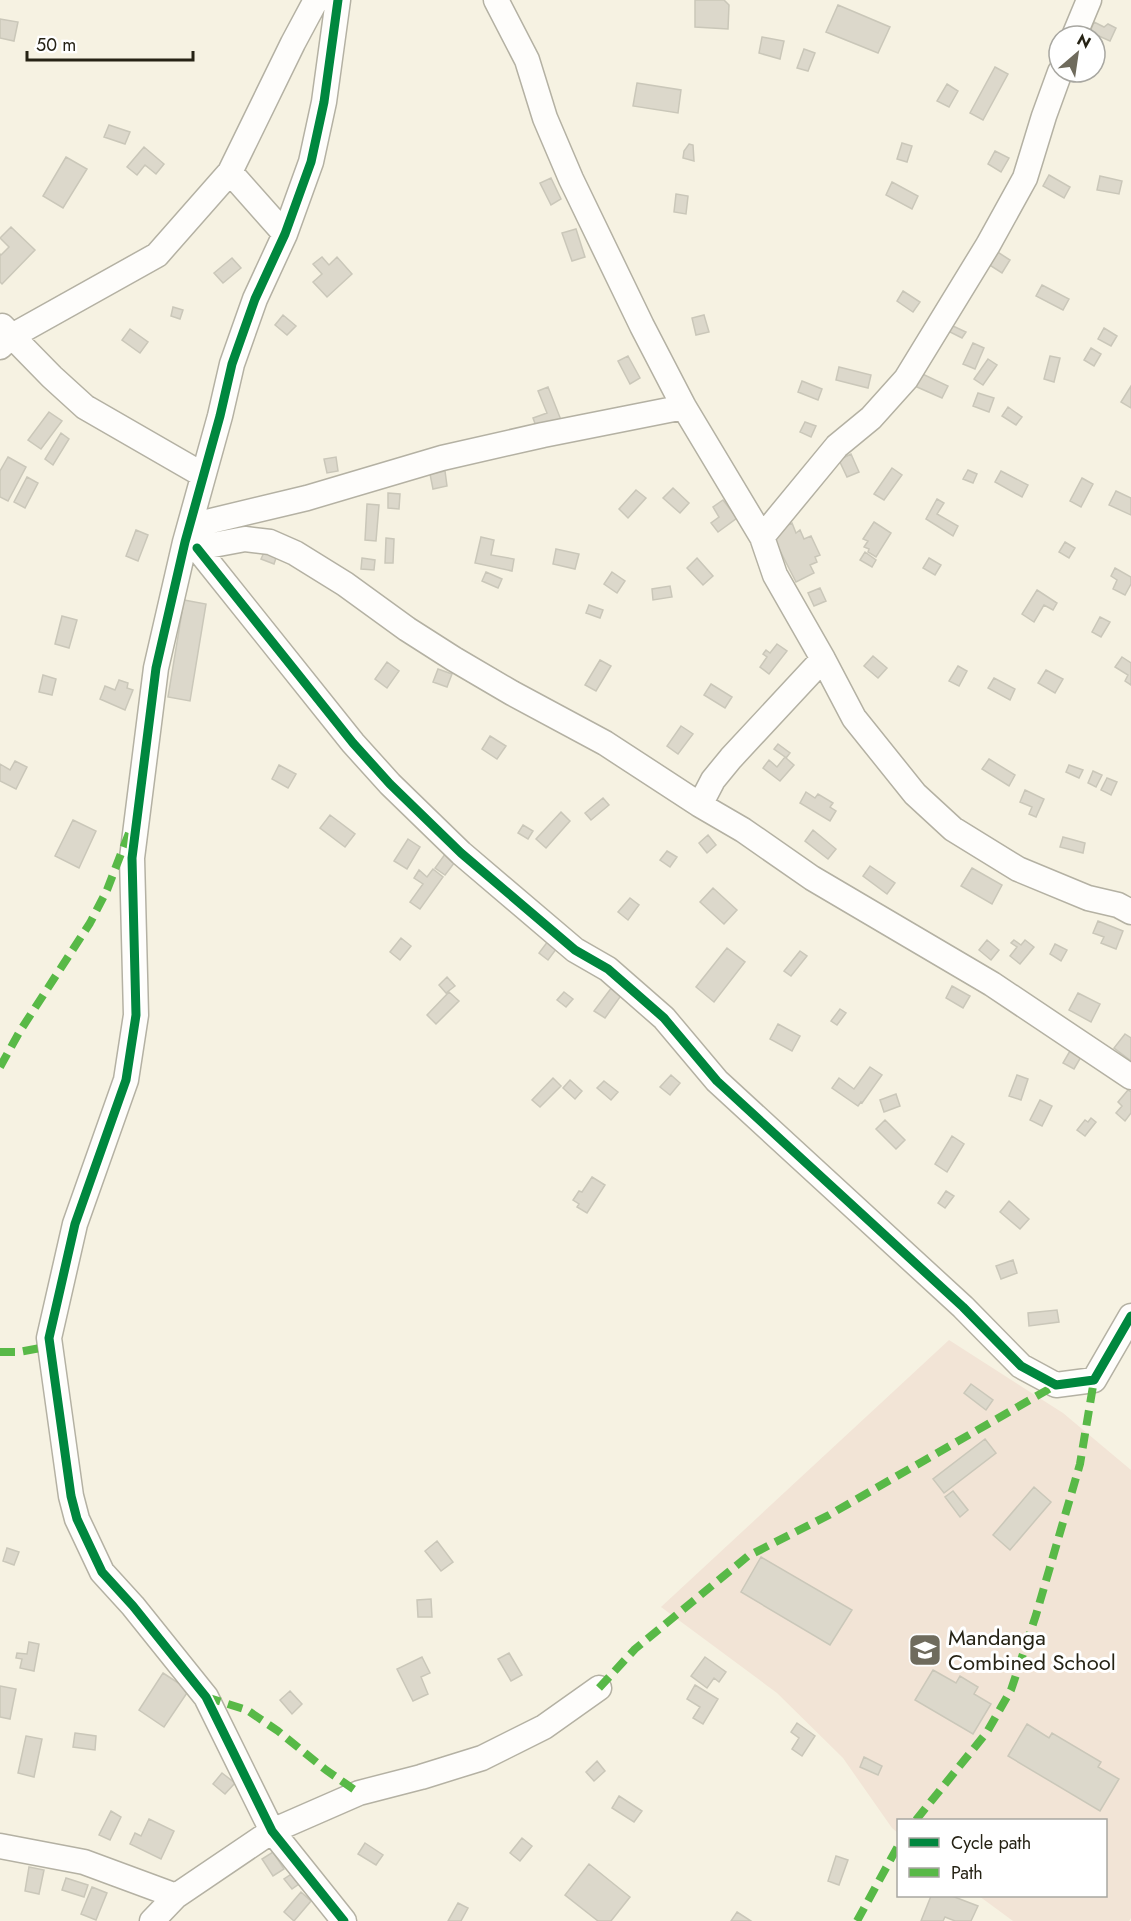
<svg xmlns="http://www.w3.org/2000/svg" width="1131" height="1921" font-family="Jost,sans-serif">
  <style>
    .education { fill: #f2e4d6 }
    .building { fill: #dcd8cb; stroke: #cac7b9; stroke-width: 1.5 }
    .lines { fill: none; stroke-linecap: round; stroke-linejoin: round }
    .street-casing { stroke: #b4b1a3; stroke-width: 27 }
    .street { stroke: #fefdfb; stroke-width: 24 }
    .quiet { stroke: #58b947; stroke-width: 8; stroke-dasharray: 15 8; stroke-linecap: butt }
    .cycleway-casing { stroke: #fff; stroke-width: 13 }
    .cycleway { stroke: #00873e; stroke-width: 9 }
    .labels { text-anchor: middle; stroke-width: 6; stroke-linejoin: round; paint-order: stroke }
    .poi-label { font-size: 22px; fill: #262315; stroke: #fff; text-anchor: start }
  </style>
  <rect width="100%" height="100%" fill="#f6f2e2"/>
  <path class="education" d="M949 1340 1063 1413 1131 1470V1918L1129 1921H1013L979 1896H1106V1820H898V1833L892 1828 843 1758 777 1693 661 1607Z"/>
  <path class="building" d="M695 0H724L729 5 728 29 695 27Z
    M838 5 890 27 878 53 826 32Z
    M0 19 18 22 14 41 0 38Z
    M1094 22 1104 27 1108 24 1116 28 1110 41 1090 32Z
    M762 37 784 41 780 59 759 53Z
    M804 49 815 53 808 71 797 68Z
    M995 67 1008 74 983 120 970 113Z
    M637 83 681 90 678 113 633 106Z
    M947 84 958 91 949 107 937 101Z
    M109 125 130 132 125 144 104 137Z
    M902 143 912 146 907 162 897 159Z
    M689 144 693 145 694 161 683 158 684 151Z
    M144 147 164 164 156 174 145 165 137 175 127 167Z
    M995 151 1009 158 1001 172 988 164Z
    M66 157 87 169 63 208 43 196Z
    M1049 175 1070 187 1064 198 1043 186Z
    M1100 176 1122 181 1119 194 1097 190Z
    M551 178 561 199 551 205 540 183Z
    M892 182 918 196 912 209 886 195Z
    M676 194 688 196 686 214 674 212Z
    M11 227 35 250 2 284 0 282V254L1 255 9 247 0 238Z
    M576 229 585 257 572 261 562 233Z
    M996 251 1010 260 1002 273 988 264Z
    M322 257 329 265 337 257 352 274 327 297 313 282 322 274 313 264Z
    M232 258 241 268 223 283 214 273Z
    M1042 285 1069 299 1063 310 1036 296Z
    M903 291 920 302 913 312 897 301Z
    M173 307 183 310 180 319 171 316Z
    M283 315 296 326 287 335 275 325Z
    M704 315 709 332 696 335 692 318Z
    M954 323 953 326 966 332 962 338 944 329Z
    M1104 328 1117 336 1111 346 1098 339Z
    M130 329 148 342 140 353 122 340Z
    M973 343 984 348 975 369 963 364Z
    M1091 348 1101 354 1094 366 1084 360Z
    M628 356 640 378 630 384 618 361Z
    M1050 356 1060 358 1054 382 1044 379Z
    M988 359 997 365 983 385 974 379Z
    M839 367 871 375 868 388 836 380Z
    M914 370 948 386 942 398 908 383Z
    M802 381 822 389 818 400 798 392Z
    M1131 386V408L1121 402Z
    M548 387 561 420 537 429 533 418 547 413 538 391Z
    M978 393 994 398 989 412 973 406Z
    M1008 407 1022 417 1016 425 1002 416Z
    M49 412 62 421 41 449 28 440Z
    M805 422 816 426 811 437 800 432Z
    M61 433 69 439 53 465 45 459Z
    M851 454 859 472 847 477 839 460Z
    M8 457 26 467 8 501 0 497V471Z
    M336 457 338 471 327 473 324 459Z
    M892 468 902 475 884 500 874 494Z
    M968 470 977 474 973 483 963 479Z
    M445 471 447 486 433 489 430 474Z
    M1001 471 1028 485 1022 497 995 482Z
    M27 477 38 483 25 508 14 502Z
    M1082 478 1093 484 1081 507 1070 501Z
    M673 488 689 503 680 513 663 498Z
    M636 490 646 498 628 518 619 509Z
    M1116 491 1131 498V515L1109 505Z
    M388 493 400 494 399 509 388 508Z
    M937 499 944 503 937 514 958 526 953 536 926 519Z
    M723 500 737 518 718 532 711 523 719 517 713 507Z
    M367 504 379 505 376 541 365 540Z
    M874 522 891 533 876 557 868 552 869 549 864 547 868 541 863 539Z
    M792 523 796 533 800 530 804 539 811 536 820 555 815 557 817 562 810 565 814 573 796 582 771 533Z
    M136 530 148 535 138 561 126 556Z
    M481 537 494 540 491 555 514 559 512 571 475 563Z
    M386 538 394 539 393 563H385Z
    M1065 542 1075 548 1069 558 1059 552Z
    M266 548 278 552 274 564 261 559Z
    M556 549 579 554 575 569 553 564Z
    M865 552 876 560 872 567 860 560Z
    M362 558 375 560 374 570 361 569Z
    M697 558 713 576 703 585 687 568Z
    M929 558 941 565 935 575 923 568Z
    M1115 568 1131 577V584L1125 595 1113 589 1117 580 1111 576Z
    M486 572 502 579 498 588 482 581Z
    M612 572 625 581 617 593 604 584Z
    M670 586 672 597 653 600 652 589Z
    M820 588 826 601 814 606 808 593Z
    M1037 590 1057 603 1053 610 1044 605 1034 622 1022 614Z
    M184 600 206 604 190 701 168 697Z
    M589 605 603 610 600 618 586 613Z
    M62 616 77 620 69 648 55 644Z
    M1100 617 1110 622 1101 637 1092 632Z
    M777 644 787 651 769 674 760 667 767 657 763 654 766 650 770 653Z
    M873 656 887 668 878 678 864 666Z
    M1122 657 1131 663V685L1125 681 1128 675 1115 667Z
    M600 660 611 666 596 691 585 685Z
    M387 662 399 671 387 688 375 679Z
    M958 666 967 671 959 686 949 681Z
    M438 669 452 674 447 687 433 682Z
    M1046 670 1063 679 1055 693 1038 683Z
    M43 675 56 679 52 695 39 692Z
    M994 678 1015 689 1010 700 988 688Z
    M119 680 128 683 127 688 133 690 125 710 100 699 105 686 115 690Z
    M711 684 732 697 725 708 704 695Z
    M681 726 693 734 678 754 667 746Z
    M490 736 506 746 497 759 482 749Z
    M778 744 790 753 786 758 794 765 780 781 763 768 769 760 777 767 785 757 774 749Z
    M989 759 1015 775 1009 786 982 769Z
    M15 761 27 767 16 789 0 781V764L10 770Z
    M279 765 296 774 288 788 272 779Z
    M1069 765 1083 770 1079 778 1066 772Z
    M1093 771 1102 775 1096 787 1088 783Z
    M1107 778 1117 782 1111 795 1101 790Z
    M1025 790 1044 799 1036 817 1029 814 1032 807 1020 802Z
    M806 792 815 798 818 794 833 803 830 807 836 811 830 821 800 803Z
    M603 798 609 805 591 820 585 813Z
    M561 812 570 821 546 848 536 839Z
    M330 815 355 834 345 847 320 828Z
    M73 820 96 831 79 868 55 856Z
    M523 825 533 831 528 839 518 833Z
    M813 830 836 849 828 859 805 841Z
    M708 835 716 845 707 853 699 843Z
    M1063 837 1085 843 1083 853 1060 847Z
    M408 839 420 847 407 869 394 861Z
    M448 850 458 858 445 875 435 868Z
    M667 851 677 857 670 867 660 860Z
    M870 866 895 883 887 894 863 876Z
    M972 868 1002 885 992 904 961 886Z
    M433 869 443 877 420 909 410 902 423 884 414 878 419 870 427 877Z
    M713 888 737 910 724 924 700 902Z
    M630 898 639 905 628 920 618 912Z
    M1098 921 1123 931 1116 949 1101 943 1104 937 1093 933Z
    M551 937 560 944 548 960 539 953Z
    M401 938 411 946 400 960 390 952Z
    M987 940 999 950 991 960 979 950Z
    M1014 940 1021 945 1025 940 1034 947 1020 964 1010 956 1017 947 1011 943Z
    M1055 944 1067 950 1061 961 1050 954Z
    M727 948 745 962 714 1002 696 987Z
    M800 951 807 956 791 976 784 971Z
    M447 977 455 986 446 993 439 985Z
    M615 983 625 990 605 1018 594 1011Z
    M952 986 970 996 963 1008 946 998Z
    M449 992 459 1001 436 1024 427 1015Z
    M564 992 573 999 566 1007 557 1000Z
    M1078 993 1100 1004 1091 1022 1069 1010Z
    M840 1009 846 1013 837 1025 831 1021Z
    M778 1024 800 1036 792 1051 770 1039Z
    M1125 1034 1131 1038V1061L1114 1048Z
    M1074 1044 1085 1050 1074 1069 1063 1063Z
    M870 1067 882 1075 862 1103 861 1102 858 1106 832 1088 839 1078 854 1089Z
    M671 1075 680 1083 670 1095 660 1087Z
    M1017 1075 1028 1079 1021 1100 1009 1096Z
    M553 1078 561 1086 540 1107 532 1100Z
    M570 1080 582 1091 575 1099 563 1088Z
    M604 1081 618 1092 611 1100 597 1088Z
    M1128 1090 1131 1092V1113L1125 1121 1116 1113 1122 1106 1118 1102Z
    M896 1094 900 1106 884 1112 880 1100Z
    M1040 1100 1052 1106 1042 1126 1030 1120Z
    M1091 1118 1096 1122 1085 1136 1077 1130 1085 1120 1088 1122Z
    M885 1120 905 1140 896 1149 876 1129Z
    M952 1136 964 1144 947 1172 935 1164Z
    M592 1177 605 1185 587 1213 577 1207 579 1204 573 1200 579 1191 582 1192Z
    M946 1191 954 1196 945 1208 938 1203Z
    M1009 1201 1029 1219 1020 1229 1000 1212Z
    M1013 1260 1017 1273 1001 1279 996 1266Z
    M1057 1310 1059 1322 1029 1326 1028 1313Z
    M971 1384 993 1400 986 1410 964 1393Z
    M985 1439 996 1453 944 1493 933 1479Z
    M1034 1487 1051 1502 1010 1550 993 1535Z
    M953 1491 968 1510 960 1517 945 1497Z
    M437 1541 453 1562 441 1571 425 1551Z
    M7 1548 19 1552 14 1565 3 1561Z
    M761 1557 852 1610 830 1645 741 1592Z
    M431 1599 432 1617H418L417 1600Z
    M29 1642 39 1644 34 1671 20 1668 22 1659 16 1658 17 1653 27 1654Z
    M509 1653 522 1675 511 1681 498 1659Z
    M422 1657 430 1673 421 1677 428 1694 413 1701 397 1669Z
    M705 1657 726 1672 719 1682 714 1678 707 1688 691 1676Z
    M933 1670 956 1683 960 1676 978 1687 974 1694 991 1704 973 1734 915 1700Z
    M163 1673 189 1690 164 1727 139 1710Z
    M695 1685 718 1699 703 1724 693 1718 700 1707 687 1699Z
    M0 1686 16 1689 10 1719 0 1717Z
    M290 1691 302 1704 292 1714 280 1700Z
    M797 1723 815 1736 802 1756 792 1749 799 1738 791 1732Z
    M1027 1724 1049 1738 1052 1733 1101 1762 1098 1767 1119 1779 1100 1811 1008 1756Z
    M75 1733 96 1736 95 1750 73 1747Z
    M26 1736 42 1739 34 1777 18 1773Z
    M864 1757 882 1766 878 1775 860 1767Z
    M597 1761 605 1771 594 1781 586 1772Z
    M222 1773 235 1783 225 1794 213 1784Z
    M619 1796 642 1811 634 1822 612 1808Z
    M111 1811 121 1817 110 1840 99 1835Z
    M149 1819 174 1831 161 1859 130 1844 135 1833 141 1836Z
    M522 1838 532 1846 520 1861 510 1853Z
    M365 1843 383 1855 376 1865 358 1854Z
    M273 1852 284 1869 273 1876 262 1859Z
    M836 1856 848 1860 839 1885 828 1881Z
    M589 1864 630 1897 611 1921H598L565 1895Z
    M29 1867 44 1870 39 1894 25 1891Z
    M296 1871 303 1881 292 1889 284 1879Z
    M66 1878 88 1885 84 1897 62 1890Z
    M92 1887 107 1893 96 1920 81 1914Z
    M301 1892 311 1901 294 1921 284 1912Z
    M931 1896H952L978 1906 971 1921H955L945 1917 943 1921H921Z
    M458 1903 468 1908 461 1921H448Z
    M737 1912 751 1921H731Z"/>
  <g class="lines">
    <g class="street-casing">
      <path id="street" d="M338 0 324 102 311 162 285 234 255 299 232 364 220 416 185 542 156 668 132 858 136 1015 126 1080 75 1224 49 1338 71 1496 77 1519 102 1572 133 1606 206 1697 272 1831 344 1921
        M496 0 527 60 545 118 571 179 642 326 684 407 762 537 775 575 823 659 854 718 915 794 953 829 1018 869 1088 898 1118 905 1131 912
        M1074 36 1089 0
        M230 172 285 234
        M2 326 52 377 85 407 203 475
        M0 347 12 336 157 255 230 172 293 43 316 0
        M190 526 307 498 442 458 543 435 684 407
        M762 537 837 446 871 418 906 379 988 245 1025 178 1044 116 1060 72
        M185 542 197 548 245 539 270 542 295 553 345 584 407 629 454 659 512 693 605 743 700 805 713 780 731 758 823 659
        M197 548 353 743 390 784 461 853 575 950 608 969 664 1018 717 1081 963 1307 1021 1366 1056 1385 1094 1380 1131 1316
        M700 805 743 830 812 878 992 984 1131 1077
        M0 1846 84 1862 176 1896
        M152 1921 176 1896 272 1831 359 1793 421 1777 482 1758 544 1727 599 1688"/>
    </g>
    <use href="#street" class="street"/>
    <path class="quiet" d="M0 1067 20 1031 90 923 107 890 129 833
      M0 1352H19L51 1346
      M599 1688 635 1649 748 1556 829 1515 1056 1385
      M206 1697 247 1710 278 1731 326 1770 359 1793
      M916 1820 987 1732 1011 1690 1036 1615 1080 1464 1094 1380
      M857 1921 898 1846"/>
    <g class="cycleway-casing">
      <path id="cycleway" d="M338 0 324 102 311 162 285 234 255 299 232 364 220 416 185 542 156 668 132 858 136 1015 126 1080 75 1224 49 1338 71 1496 77 1519 102 1572 133 1606 206 1697 272 1831 344 1921
        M197 548 353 743 390 784 461 853 575 950 608 969 664 1018 717 1081 963 1307 1021 1366 1056 1385 1094 1380 1131 1316"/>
    </g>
    <use href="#cycleway" class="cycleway"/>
  </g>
  <defs>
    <g id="school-square" transform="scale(1.725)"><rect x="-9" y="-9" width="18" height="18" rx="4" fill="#6f6b5d" stroke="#fff"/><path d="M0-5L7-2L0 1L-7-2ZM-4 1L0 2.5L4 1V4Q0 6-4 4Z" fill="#fff"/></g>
  </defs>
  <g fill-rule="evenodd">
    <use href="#school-square" x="925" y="1650"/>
  </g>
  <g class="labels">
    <g class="poi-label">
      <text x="948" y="1645">Mandanga<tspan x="948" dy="25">Combined School</tspan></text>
    </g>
  </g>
  <rect x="897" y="1819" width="210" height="78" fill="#ffffff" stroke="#a8a7a1" stroke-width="1.5"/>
  <rect x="909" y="1838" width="30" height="9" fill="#00873e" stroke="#a8a7a1" stroke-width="1.5"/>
  <text x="951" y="1849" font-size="18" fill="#262315">Cycle path</text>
  <rect x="909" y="1868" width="30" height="9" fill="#58b947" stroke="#a8a7a1" stroke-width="1.5"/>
  <text x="951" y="1879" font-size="18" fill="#262315">Path</text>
  <g transform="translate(1077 54) rotate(29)"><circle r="28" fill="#ffffff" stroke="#a8a7a1" stroke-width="1.5"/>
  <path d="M0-4.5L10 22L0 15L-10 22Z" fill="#6f6b5d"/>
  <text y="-9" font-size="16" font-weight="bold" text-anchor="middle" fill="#262315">N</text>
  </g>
  <path d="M27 51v9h166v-9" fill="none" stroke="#262315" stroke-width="3"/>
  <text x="36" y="51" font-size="18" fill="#262315" stroke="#ffffff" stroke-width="4.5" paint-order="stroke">50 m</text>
</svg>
